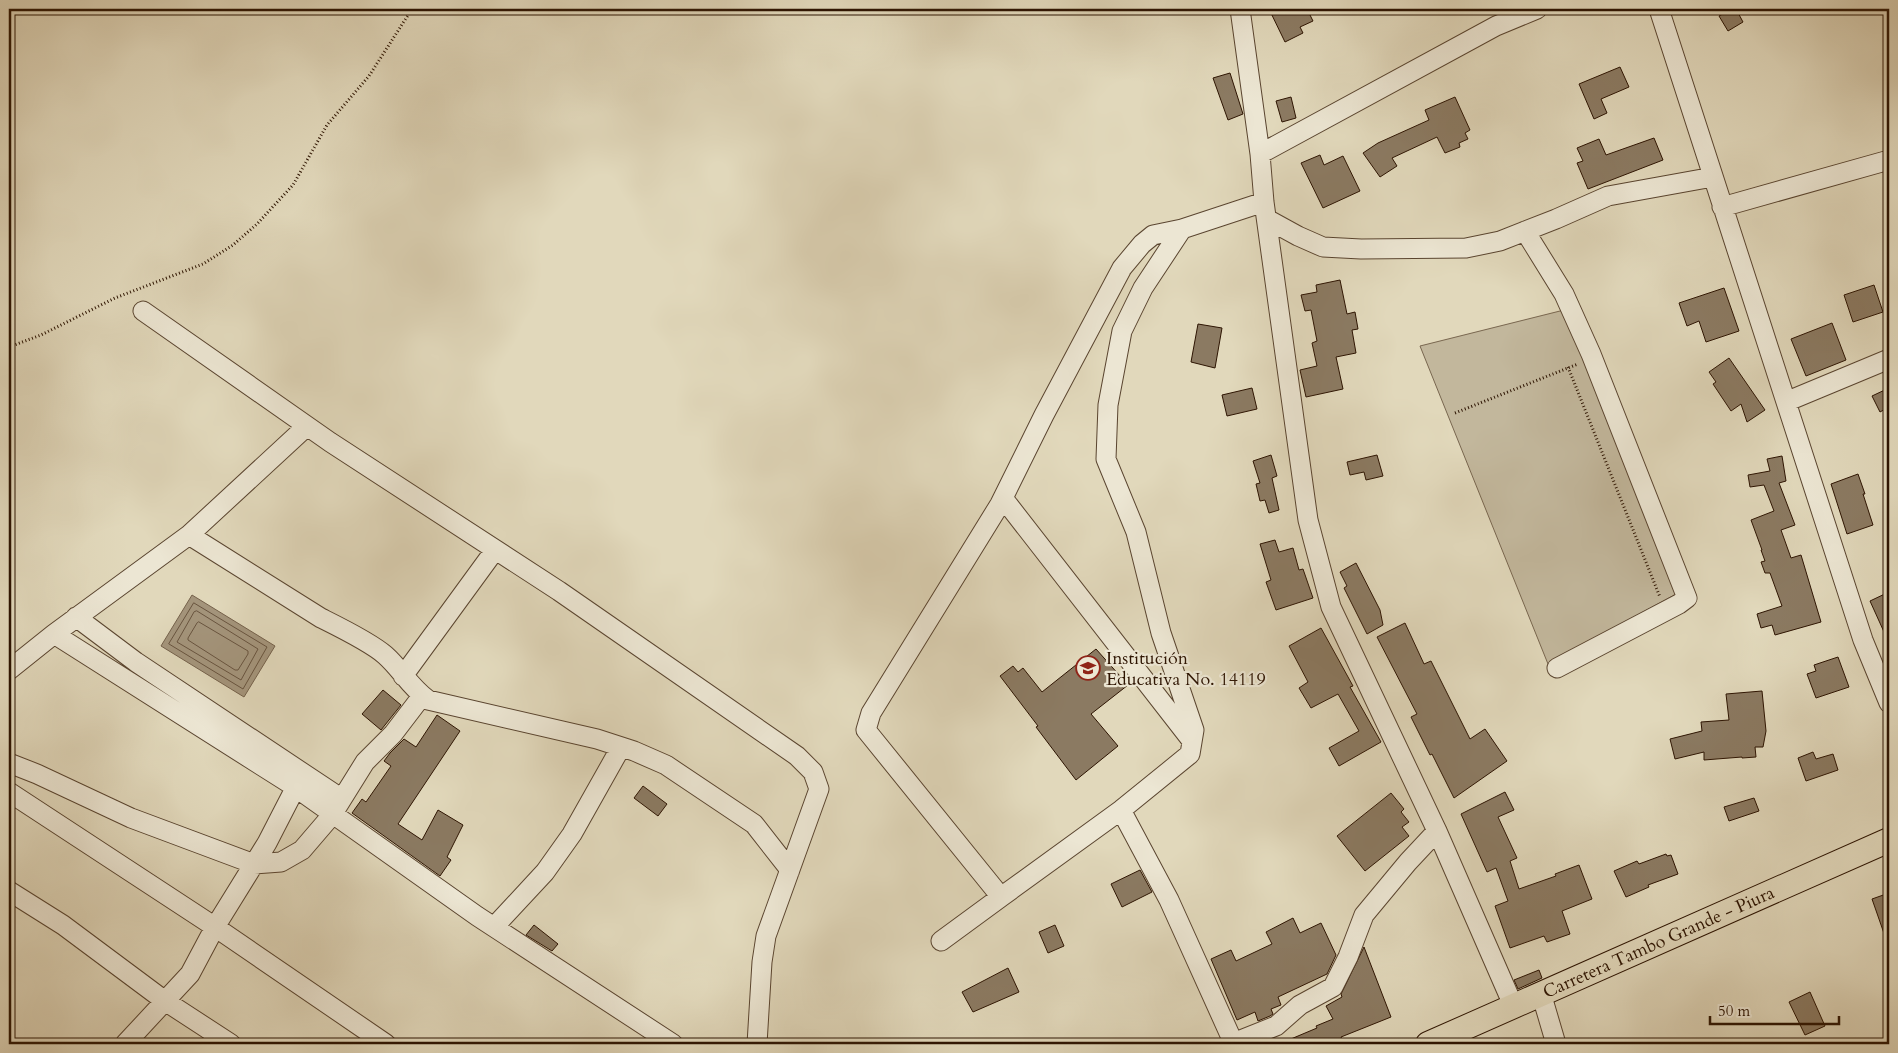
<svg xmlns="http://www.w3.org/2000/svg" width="1898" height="1053" font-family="Cardo,serif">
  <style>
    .green { fill: #c2b79c; stroke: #78664f }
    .water { fill: #a4957c; stroke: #74614b }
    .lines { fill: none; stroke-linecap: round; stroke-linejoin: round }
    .shore { stroke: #68543f; stroke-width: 1 }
    .building { fill: #8b7a62; stroke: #2d1402 }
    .minor-casing { stroke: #5a4530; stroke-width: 21 }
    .major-casing { stroke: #2d1402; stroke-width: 26 }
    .path { stroke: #2d1402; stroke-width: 3; stroke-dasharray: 1 2.5; stroke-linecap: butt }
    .minor { stroke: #ece6d3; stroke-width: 19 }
    .major { stroke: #e1d8bb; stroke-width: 24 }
    .labels { text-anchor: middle; stroke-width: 4.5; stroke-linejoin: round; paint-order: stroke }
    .poi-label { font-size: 18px; fill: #2d1402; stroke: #ece6d3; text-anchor: start }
    .street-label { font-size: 18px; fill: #2d1402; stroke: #ece6d3 }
  </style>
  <rect width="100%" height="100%" fill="#e1d8bb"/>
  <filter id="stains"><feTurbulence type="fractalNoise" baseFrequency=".004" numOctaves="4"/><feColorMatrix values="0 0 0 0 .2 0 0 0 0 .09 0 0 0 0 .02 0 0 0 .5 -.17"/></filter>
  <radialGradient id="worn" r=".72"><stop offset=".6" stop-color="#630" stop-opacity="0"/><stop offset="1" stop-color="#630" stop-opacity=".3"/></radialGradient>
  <path class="green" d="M1564 310 1676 594 1548 664 1420 346Z"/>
  <path class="water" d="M192 595 275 646 244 697 161 646Z"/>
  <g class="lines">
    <path class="shore" d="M194 603 267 647 243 689 169 644Z
      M197 611 258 649 241 680 177 642 194 612Z
      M199 622 248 651V654L238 670H235L188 640V638L197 623Z"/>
  </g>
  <path class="building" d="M1269 9H1307L1313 21 1300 27 1303 33 1285 42Z
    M1732 9H1736L1743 22 1728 31 1719 16Z
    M1620 67 1629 87 1601 99 1607 113 1594 119 1579 84Z
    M1230 73 1243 114 1228 120 1213 78Z
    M1291 97 1296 118 1282 122 1276 101Z
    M1455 97 1470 130 1465 133 1468 139 1459 143 1460 147 1445 153 1437 137 1392 158 1397 166 1380 177 1363 153 1378 143 1429 120 1425 110Z
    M1654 138 1663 160 1588 189 1577 163 1583 161 1577 148 1599 139 1606 155Z
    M1320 155 1324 165 1343 156 1360 191 1323 208 1301 163Z
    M1340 280 1347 314 1355 312 1358 329 1352 330 1356 353 1336 357 1343 389 1306 397 1300 370 1317 366 1312 343 1317 341 1311 310 1305 311 1301 295 1317 292 1316 285Z
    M1874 285 1883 312 1853 322 1844 295Z
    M1724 288 1739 331 1706 342 1699 321 1687 326 1679 303Z
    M1832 323 1846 360 1806 376 1791 339Z
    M1198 324 1222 328 1215 368 1191 362Z
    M1729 358 1765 410 1747 422 1741 404 1731 411 1713 384 1716 382 1709 372Z
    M1252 388 1257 409 1227 416 1222 395Z
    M1889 388V407L1880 412 1872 396Z
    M1271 455 1277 476 1272 478 1279 510 1269 513 1265 500 1260 501 1256 484 1260 483 1253 461Z
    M1377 455 1383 476 1366 480 1364 472 1350 475 1347 462Z
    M1782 456 1786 481 1779 483 1795 525 1781 530 1791 558 1801 555 1821 622 1775 635 1772 625 1761 628 1757 614 1782 606 1770 573H1765L1761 562 1765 561 1761 550H1762L1751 520 1774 511 1764 485 1750 487 1748 475 1770 471 1767 459Z
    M1858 474 1865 494H1863L1873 525 1847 534 1831 484Z
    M1275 540 1279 552 1293 548 1299 570 1303 569 1313 598 1276 610 1266 582 1271 580 1260 544Z
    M1356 563 1380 610 1383 625 1367 634 1344 588 1347 586 1340 572Z
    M1889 592V643L1870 601Z
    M1405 623 1424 664 1431 661 1470 739 1485 729 1507 761 1454 798 1432 754 1430 755 1411 717 1417 714 1377 637Z
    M1321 628 1353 686 1350 687 1381 742 1339 766 1329 748 1359 731 1338 694 1311 708 1299 688 1308 682 1289 646Z
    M1096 649 1128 685 1091 714 1118 746 1076 780 1036 727 1038 726 1000 676 1013 666 1018 672 1023 668 1042 692Z
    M1838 657 1849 687 1816 698 1807 674 1816 671 1814 665Z
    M383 690 401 705 381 730 362 714Z
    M1762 691 1766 731 1763 747H1755L1756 757 1742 758V757L1704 760V752L1675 759 1670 739 1702 731 1701 722 1729 720 1726 694Z
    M437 715 460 731 398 824 422 840 438 810 463 825 447 857 451 860 440 876 352 813 362 799 366 802 391 766 384 761 390 753 404 739 416 747Z
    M1813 752 1816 759 1833 754 1838 770 1806 781 1798 758Z
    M643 786 667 804 658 816 634 798Z
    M1505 792 1514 810 1498 817 1517 858 1510 861 1519 889 1556 876 1555 874 1579 865 1592 899 1562 911 1570 934 1547 942 1544 936 1510 948 1495 906 1508 901 1496 868 1487 872 1461 814Z
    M1391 793 1404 809 1401 812 1409 822 1402 827 1409 836 1365 871 1337 836Z
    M1754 798 1759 811 1729 821 1724 807Z
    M1666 854 1667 856 1671 855 1678 874 1648 885 1649 887 1626 897 1614 871 1637 861 1639 864Z
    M1140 870 1152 892 1122 907 1111 884Z
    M1889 893V942H1887L1872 899Z
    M1293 918 1300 933 1321 923 1336 955 1327 974 1278 997 1281 1005 1271 1009 1273 1014 1270 1016 1258 1021 1255 1012 1237 1020 1211 959 1231 950 1236 961 1272 944 1266 932Z
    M534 925 558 944 552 951 526 935Z
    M1055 925 1064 946 1048 953 1039 932Z
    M1364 947 1391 1017 1341 1037 1342 1039 1330 1044H1279L1317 1028 1316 1026 1333 1019 1326 1006 1342 997 1341 994Z
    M1008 968 1019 992 973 1012 962 992Z
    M1539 970 1542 978 1518 989 1514 980Z
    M1810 992 1825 1026 1805 1035 1789 1002Z"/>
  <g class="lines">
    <g class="minor-casing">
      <path id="minor" d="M1240 9 1260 154 1264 202 1308 520 1331 607 1437 831 1513 1005
        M1659 9 1863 640 1889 703
        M1260 154 1496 26 1537 9
        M1722 207 1889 160
        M1267 219 1298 236 1323 247 1361 249 1466 248 1500 241 1556 219 1608 196 1713 177
        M1182 229 1143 288 1122 331 1108 405 1106 459 1136 532 1161 633 1194 730 1190 754 1121 810 1001 897 866 730 871 713 1000 504 1044 415 1122 268 1142 244 1153 235 1182 229 1264 202
        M1525 231 1564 294 1591 354 1687 598 1679 604 1557 668
        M143 311 330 442 559 591 797 756 813 772 819 789 766 936 762 962 757 1044
        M1788 401 1889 359
        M1003 498 1192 741
        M189 535 321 618C339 627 370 642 385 655 401 669 409 686 428 700L597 739 634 751 666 765 754 824 790 870
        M76 617 136 662 342 799
        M54 634 292 785 477 916 673 1044
        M9 670 54 634 189 535 307 426
        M403 676 495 550
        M9 763 37 774 131 818 254 864 281 862 302 850 332 815 365 762 393 734 422 696
        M9 792 215 927 386 1044
        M1121 810 1169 900 1234 1044
        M9 891 63 925 165 1001 231 1044
        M494 927 545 872 572 834 621 747
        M941 941 1001 897
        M1541 993 1556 1044
        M1233 1043 1276 1026 1300 1005 1333 987 1348 957 1364 915 1408 862 1437 831
        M125 1044 190 974 215 927 267 843 303 773"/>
    </g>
    <g class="major-casing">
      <g id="major">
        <path id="s1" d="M1428 1044 1889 840"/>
      </g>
    </g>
    <path class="path" d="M9 347 41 335 115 298 203 264 233 245 257 224 293 185 327 125 369 76 412 9
      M1568 367 1660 597
      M1455 413 1578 364"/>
    <use href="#minor" class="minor"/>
    <use href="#major" class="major"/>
  </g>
  <defs>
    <g id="school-ring" transform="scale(1.25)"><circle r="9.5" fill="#ece6d3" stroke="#8f2418" stroke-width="1.5"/><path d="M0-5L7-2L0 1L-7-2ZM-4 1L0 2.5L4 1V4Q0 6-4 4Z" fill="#8f2418"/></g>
  </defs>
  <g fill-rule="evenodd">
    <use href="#school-ring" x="1088" y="668"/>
  </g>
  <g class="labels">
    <g class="poi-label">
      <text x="1106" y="664">Institución<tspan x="1106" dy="21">Educativa No. 14119</tspan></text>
    </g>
    <g class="street-label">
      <text dy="6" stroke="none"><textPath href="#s1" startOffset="252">Carretera Tambo Grande - Piura</textPath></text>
    </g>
  </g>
  <rect width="1898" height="1053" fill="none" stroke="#e1d8bb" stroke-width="30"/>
  <rect x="10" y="10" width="1878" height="1033" fill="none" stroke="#2d1402" stroke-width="2.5"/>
  <rect x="15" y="15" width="1868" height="1023" fill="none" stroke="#2d1402"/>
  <path d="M1710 1016v8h129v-8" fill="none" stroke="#2d1402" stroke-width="2.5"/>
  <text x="1718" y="1016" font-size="15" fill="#2d1402" stroke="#ece6d3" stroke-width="4" paint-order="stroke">50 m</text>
  <rect width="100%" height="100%" filter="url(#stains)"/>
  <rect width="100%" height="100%" fill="url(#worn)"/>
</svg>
